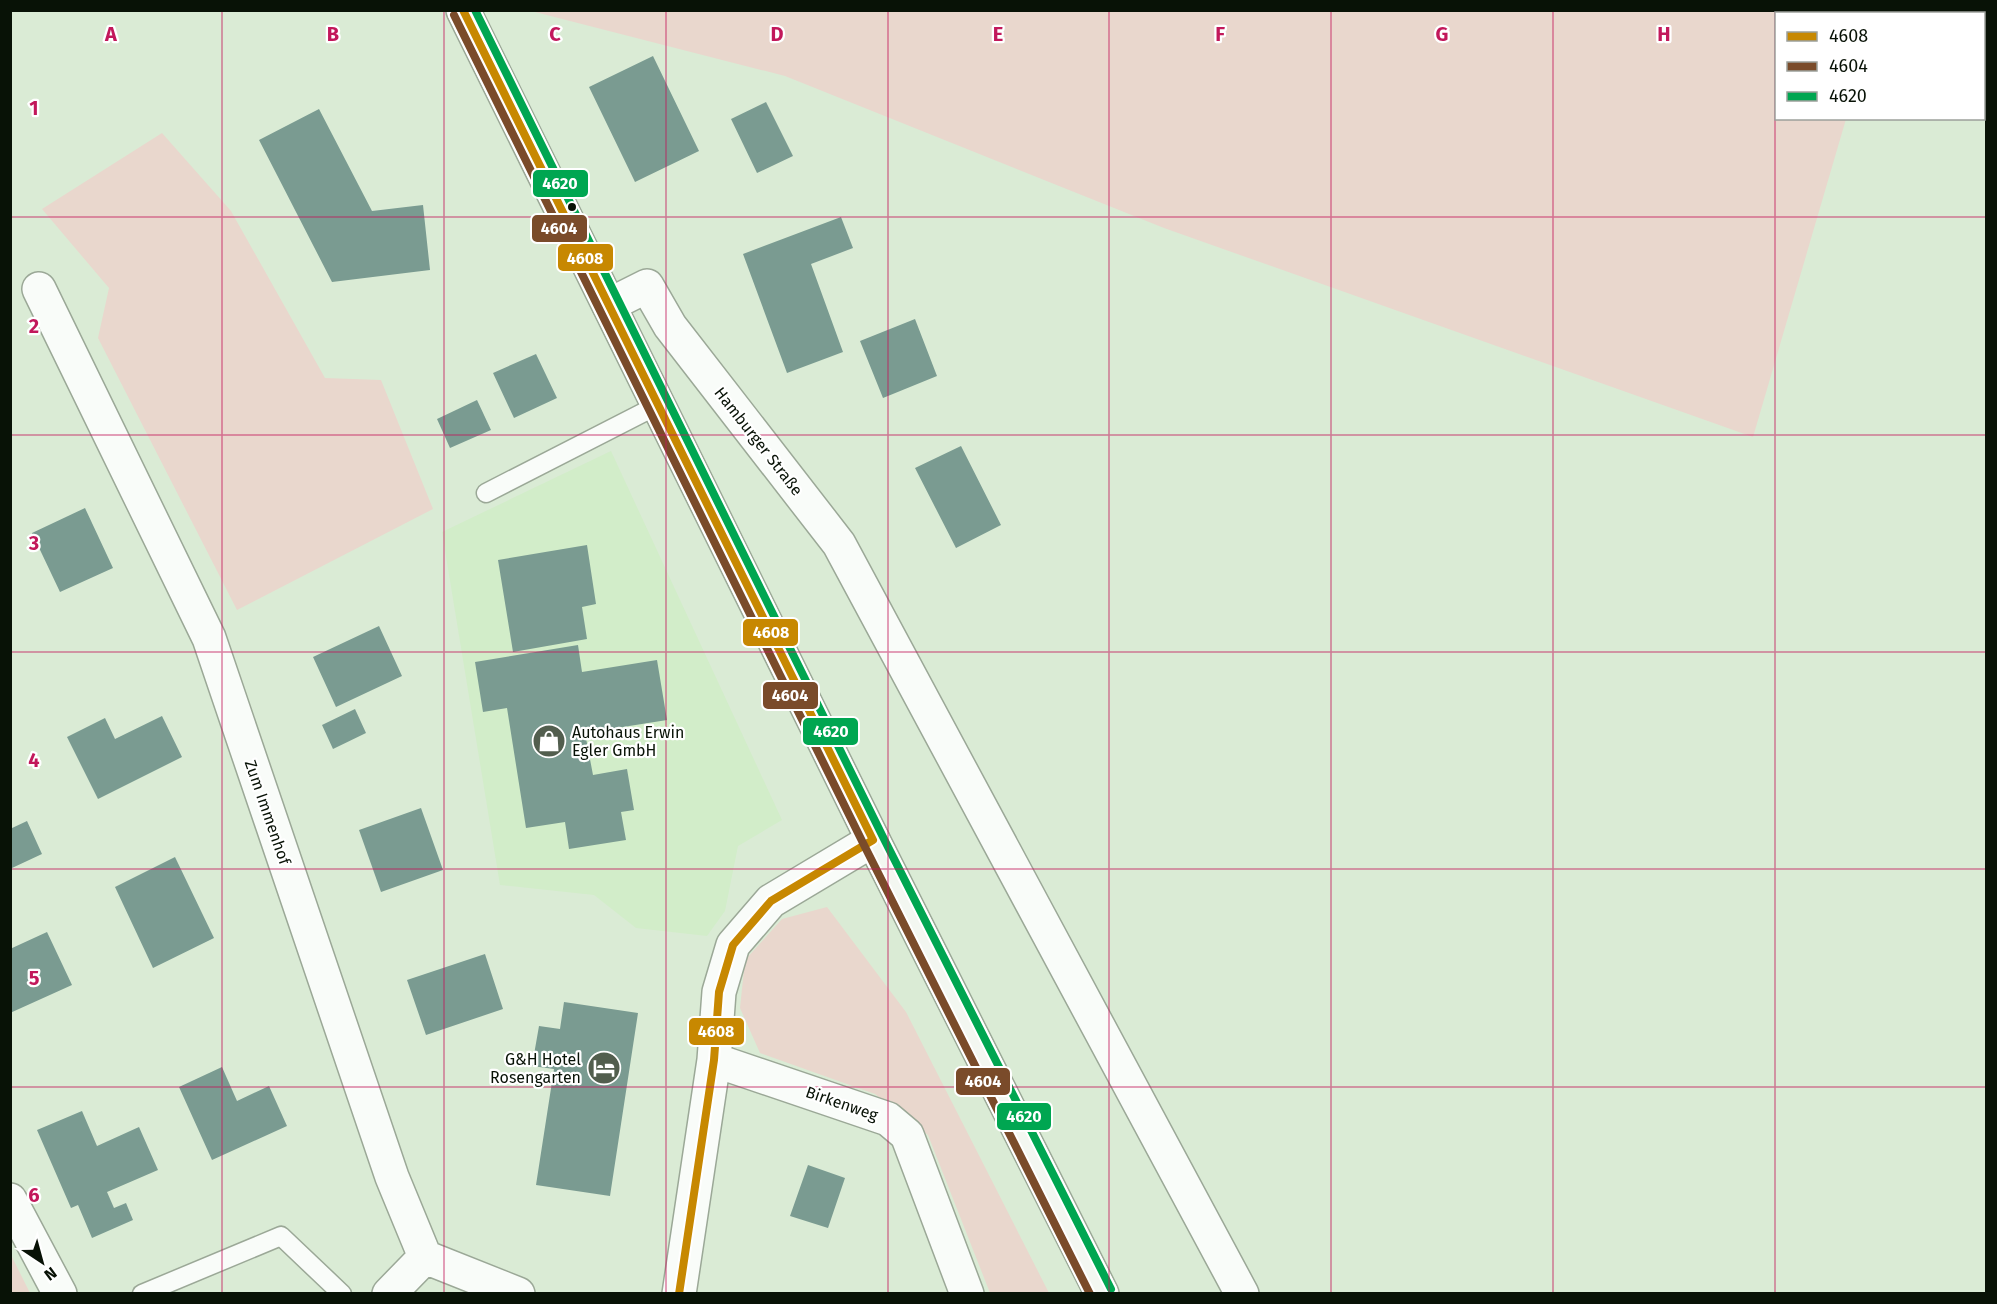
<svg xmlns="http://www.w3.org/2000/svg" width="1997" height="1304" font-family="'Fira Sans',sans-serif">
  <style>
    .built { fill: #d2edc9 }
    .green { fill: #e9d7cd }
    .building { fill: #7a9b91 }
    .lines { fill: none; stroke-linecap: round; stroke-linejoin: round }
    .lane-casing { stroke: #9ba897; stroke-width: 21 }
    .street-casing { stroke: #9ba897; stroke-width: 36 }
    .secondary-casing { stroke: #9ba897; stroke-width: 36 }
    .lane { stroke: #f9fcf9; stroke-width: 18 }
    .street { stroke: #f9fcf9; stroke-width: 33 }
    .secondary { stroke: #f3f7f1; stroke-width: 33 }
    .bus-1-casing { stroke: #fff; stroke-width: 12 }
    .bus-2-casing { stroke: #fff; stroke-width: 12 }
    .bus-3-casing { stroke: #fff; stroke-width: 12 }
    .bus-1 { stroke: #c78801; stroke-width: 8 }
    .bus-2 { stroke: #7a4b2a; stroke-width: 8 }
    .bus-3 { stroke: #00a651; stroke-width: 8 }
    .grid { fill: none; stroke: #c2185b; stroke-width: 1.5; stroke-opacity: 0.55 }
    .bus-dot { fill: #081206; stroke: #fff; stroke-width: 2 }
    .labels { text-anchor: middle; stroke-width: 4.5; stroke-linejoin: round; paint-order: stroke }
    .street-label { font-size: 16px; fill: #081206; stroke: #fff }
    .poi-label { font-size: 16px; fill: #081206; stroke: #fff; text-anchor: start }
    .grid-label { font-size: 20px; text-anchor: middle; font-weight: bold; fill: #c2185b; stroke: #fff; stroke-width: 4.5; stroke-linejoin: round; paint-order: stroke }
    .line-badge { stroke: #fff; stroke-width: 2 }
    .badge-label { font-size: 16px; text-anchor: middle; font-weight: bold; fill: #fff }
  </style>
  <rect width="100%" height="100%" fill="#daebd5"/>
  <path class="built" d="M611 451 782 820 738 846 725 911 707 936 636 928 594 895 500 885 442 532Z"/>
  <path class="green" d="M531 11 1877 10V11L1876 14H1776V118L1846 119 1753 437 1164 228 785 76Z
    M162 133 231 211 325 378 381 380 433 509 237 610 98 338 109 288 42 209Z
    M827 907 906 1012 1049 1293H990L928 1135 875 1094 760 1053 740 1008 745 960 782 919Z
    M11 1255 30 1293H11Z"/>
  <path class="building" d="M653 56 699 151 635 182 589 87Z
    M766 102 793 156 757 173 731 119Z
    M319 109 372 211 423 205 430 270 332 282 259 140Z
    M841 217 853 248 811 264 843 352 787 373 743 254Z
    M915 319 937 376 883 398 860 341Z
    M536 354 557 398 514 418 493 373Z
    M477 400 491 430 450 448 437 419Z
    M961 446 1001 525 956 548 915 468Z
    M85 508 113 568 60 592 32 533Z
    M587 545 596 604 582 607 587 639 513 652 498 560Z
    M379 626 402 676 336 707 313 657Z
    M578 645 582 672 657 660 667 720 585 733 593 775 627 769 634 810 621 812 626 840 569 849 565 822 526 828 507 708 483 712 475 662Z
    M355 709 366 733 333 749 322 725Z
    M162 716 182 757 98 799 67 737 105 718 115 739Z
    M421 808 443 870 381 892 359 830Z
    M27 821 42 854 12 868 10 829Z
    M175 857 214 938 153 968 115 887Z
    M47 932 72 985 10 1013V949Z
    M485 954 503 1009 426 1035 407 980Z
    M564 1002 638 1013 610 1196 536 1185 554 1069 532 1066 539 1026 560 1029Z
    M222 1067 237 1101 269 1086 287 1126 212 1160 179 1087Z
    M82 1111 97 1146 139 1127 158 1170 107 1192 114 1208 126 1203 133 1220 92 1238 78 1205 71 1208 37 1130Z
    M808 1165 845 1178 828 1228 790 1216Z"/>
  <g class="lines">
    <g class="lane-casing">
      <path id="lane" d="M486 493 658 405
        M142 1294 281 1236 342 1294"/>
    </g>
    <g class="street-casing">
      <path id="street" d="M39 289 209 638 392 1177 425 1257 518 1294
        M609 305 647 286 670 326 839 544 1242 1294
        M714 1060 888 1119 907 1135 967 1294
        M10 1200 60 1294
        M389 1294 425 1257
        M679 1294 714 1060 719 992 733 945 771 901 873 840"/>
    </g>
    <g class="secondary-casing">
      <path id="secondary" d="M463 10 873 840 1102 1294"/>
    </g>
    <use href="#lane" class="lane"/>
    <use href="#street" class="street"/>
    <use href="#secondary" class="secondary"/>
    <g class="bus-1-casing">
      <path id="bus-1" d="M463 10 873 840
        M679 1294 714 1060 719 992 733 945 771 901 873 840"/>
    </g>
    <g class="bus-2-casing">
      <path id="bus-2" d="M454 15 864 845 1090 1294"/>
    </g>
    <g class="bus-3-casing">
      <path id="bus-3" d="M475 10 882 835 1111 1289"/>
    </g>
    <use href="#bus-1" class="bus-1"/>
    <use href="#bus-2" class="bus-2"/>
    <use href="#bus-3" class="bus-3"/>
  </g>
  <path class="grid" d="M222 10V1294M444 10V1294M666 10V1294M888 10V1294M1109 10V1294M1331 10V1294M1553 10V1294M1775 10V1294M10 217H1986M10 435H1986M10 652H1986M10 869H1986M10 1087H1986"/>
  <defs>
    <g id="shop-disc" transform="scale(1.725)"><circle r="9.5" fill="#525e4e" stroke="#fff"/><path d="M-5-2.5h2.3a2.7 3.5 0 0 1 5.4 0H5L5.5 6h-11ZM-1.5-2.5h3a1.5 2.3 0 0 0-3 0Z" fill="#fff"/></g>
    <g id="hotel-disc" transform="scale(1.725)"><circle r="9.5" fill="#525e4e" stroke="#fff"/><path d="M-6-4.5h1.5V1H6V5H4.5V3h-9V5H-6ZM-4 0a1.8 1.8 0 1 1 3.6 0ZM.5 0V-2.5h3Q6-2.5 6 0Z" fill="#fff"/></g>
  </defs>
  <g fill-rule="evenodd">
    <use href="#shop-disc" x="549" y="741"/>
    <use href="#hotel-disc" x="604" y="1068"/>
  </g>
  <circle class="bus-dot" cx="572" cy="207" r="5"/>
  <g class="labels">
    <g class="street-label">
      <text transform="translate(759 441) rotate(52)" y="6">Hamburger Straße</text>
      <text transform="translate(268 812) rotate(71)" y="6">Zum Immenhof</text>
      <text transform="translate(842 1103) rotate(19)" y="6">Birkenweg</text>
    </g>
    <g class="poi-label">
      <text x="572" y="738">Autohaus Erwin<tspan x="572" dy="18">Egler GmbH</tspan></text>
      <text x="581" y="1065" text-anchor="end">G&amp;H Hotel<tspan x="581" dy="18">Rosengarten</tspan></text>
    </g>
  </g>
  <g class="grid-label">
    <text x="111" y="41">A</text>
    <text x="333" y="41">B</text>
    <text x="555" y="41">C</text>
    <text x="777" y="41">D</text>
    <text x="998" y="41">E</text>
    <text x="1220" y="41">F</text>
    <text x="1442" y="41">G</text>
    <text x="1664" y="41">H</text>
    <text x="34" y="115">1</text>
    <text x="34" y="333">2</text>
    <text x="34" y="550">3</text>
    <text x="34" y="767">4</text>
    <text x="34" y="985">5</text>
    <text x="34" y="1202">6</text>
  </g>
  <g class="line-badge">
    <rect x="532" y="169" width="57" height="29" rx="6" fill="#00a651"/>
    <rect x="531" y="214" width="57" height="29" rx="6" fill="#7a4b2a"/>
    <rect x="557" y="243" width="57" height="29" rx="6" fill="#c78801"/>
    <rect x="742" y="618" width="57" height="29" rx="6" fill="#c78801"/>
    <rect x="762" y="681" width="57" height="29" rx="6" fill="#7a4b2a"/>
    <rect x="802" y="717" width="57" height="29" rx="6" fill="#00a651"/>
    <rect x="688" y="1017" width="57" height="29" rx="6" fill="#c78801"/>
    <rect x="955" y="1067" width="56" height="29" rx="6" fill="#7a4b2a"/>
    <rect x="996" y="1102" width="56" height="29" rx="6" fill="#00a651"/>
  </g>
  <g class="badge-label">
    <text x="560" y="189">4620</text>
    <text x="559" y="234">4604</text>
    <text x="585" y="264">4608</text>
    <text x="771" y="638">4608</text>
    <text x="790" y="701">4604</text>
    <text x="831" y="737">4620</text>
    <text x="716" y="1037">4608</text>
    <text x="983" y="1087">4604</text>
    <text x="1024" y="1122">4620</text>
  </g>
  <rect width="1997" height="1304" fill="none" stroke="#081206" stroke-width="24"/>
  <rect x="1775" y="12" width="210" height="108" fill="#ffffff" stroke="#9ca09b" stroke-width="1.5"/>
  <rect x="1787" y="32" width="30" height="9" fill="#c78801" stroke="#9ca09b" stroke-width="1.5"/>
  <text x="1829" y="42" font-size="18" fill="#081206">4608</text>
  <rect x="1787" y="62" width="30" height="9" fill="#7a4b2a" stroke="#9ca09b" stroke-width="1.5"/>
  <text x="1829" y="72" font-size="18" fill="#081206">4604</text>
  <rect x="1787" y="92" width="30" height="9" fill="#00a651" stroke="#9ca09b" stroke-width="1.5"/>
  <text x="1829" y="102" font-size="18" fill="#081206">4620</text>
  <g transform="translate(42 1262) rotate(144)" stroke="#ffffff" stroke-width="4.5" paint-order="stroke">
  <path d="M0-4.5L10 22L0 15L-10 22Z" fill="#081206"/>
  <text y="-9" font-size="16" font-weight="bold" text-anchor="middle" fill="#081206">N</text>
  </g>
</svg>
